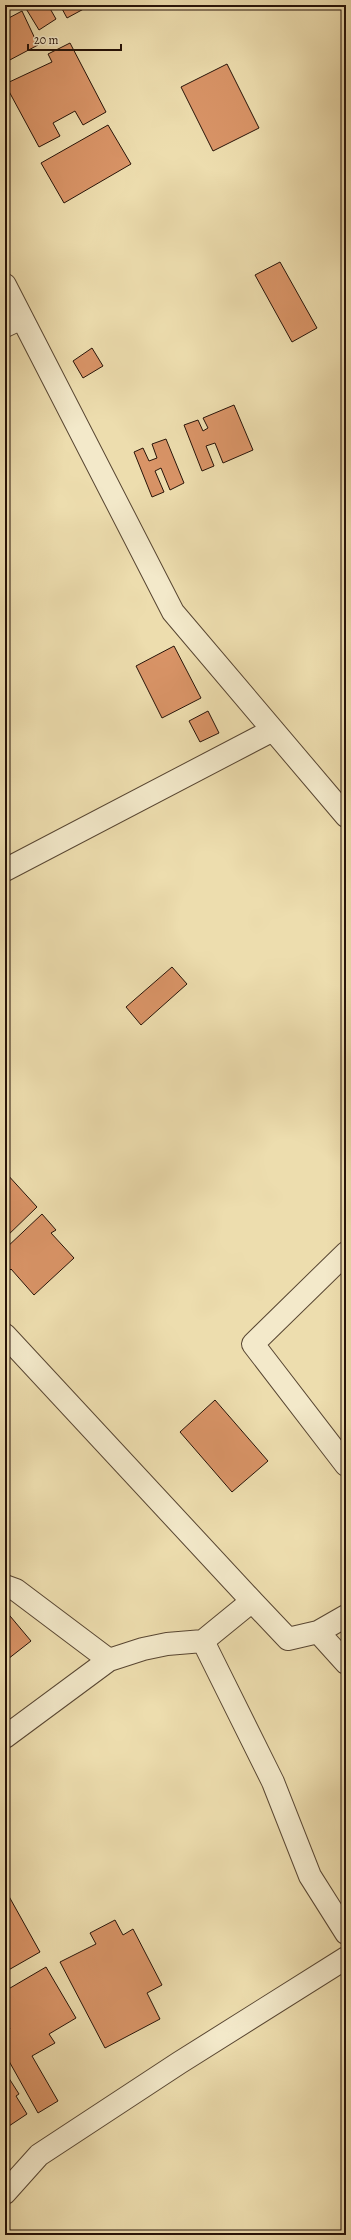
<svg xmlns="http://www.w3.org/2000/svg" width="351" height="2240" font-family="Alegreya,serif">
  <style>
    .building { fill: #d99467; stroke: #271308 }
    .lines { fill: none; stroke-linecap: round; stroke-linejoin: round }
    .street-casing { stroke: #584632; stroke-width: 24 }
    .street { stroke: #f3e9ca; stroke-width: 22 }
  </style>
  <rect width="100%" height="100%" fill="#edddae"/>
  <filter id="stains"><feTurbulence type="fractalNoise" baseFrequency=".005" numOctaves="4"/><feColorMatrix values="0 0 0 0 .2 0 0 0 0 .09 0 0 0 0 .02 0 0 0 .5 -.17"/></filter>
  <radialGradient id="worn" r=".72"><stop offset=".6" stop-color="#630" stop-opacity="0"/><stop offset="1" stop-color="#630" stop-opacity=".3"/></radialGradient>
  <path class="building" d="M27 5H48L56 19 39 30 25 7Z
    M60 5H91L67 18Z
    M22 11 38 45 6 62 5 35 8 34 5 28V20Z
    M70 43 106 112 83 125 75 111 53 123 60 136 39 147 5 84 52 62 48 54Z
    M227 64 259 128 213 151 181 87Z
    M108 125 131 164 64 203 41 163Z
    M280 262 317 328 292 342 255 275Z
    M92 348 103 366 83 378 73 361Z
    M234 405 253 450 223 463 215 443 206 446 214 466 202 471 184 425 198 420 203 431 208 428 203 418Z
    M166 439 184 483 170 490 161 468 155 471 164 492 152 497 134 452 143 448 149 461 157 458 152 444Z
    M174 646 201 698 162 718 136 666Z
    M208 711 219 733 200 742 189 721Z
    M172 967 187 984 141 1025 126 1007Z
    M6 1173 37 1207 5 1238V1174Z
    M42 1214 56 1230 51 1233 74 1258 34 1295 11 1269 5 1275V1249Z
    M215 1400 268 1461 232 1492 180 1432Z
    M5 1610 31 1641 8 1659 5 1655Z
    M6 1891 40 1952 5 1972V1892Z
    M115 1920 123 1935 133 1929 162 1985 147 1993 160 2019 105 2048 60 1962 96 1944 90 1933Z
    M46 1967 76 2018 49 2034 55 2043 32 2056 58 2101 38 2113 5 2054V2032L10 2029 5 2020V1991Z
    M5 2072 19 2094 16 2096 27 2114 9 2126 5 2121Z"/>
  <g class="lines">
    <g class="street-casing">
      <path id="street" d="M5 285 173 612 346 816
        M5 326 22 318
        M5 870 273 730
        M346 1253 253 1344 346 1465
        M5 1335 252 1601
        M5 1586 16 1590 109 1660
        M318 1632 346 1663
        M203 1641 273 1782 310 1876 346 1933
        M5 1737 109 1660 143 1649 167 1644 203 1641 252 1601 288 1639 318 1632 346 1616
        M5 2193 39 2155 179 2063 346 1958"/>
    </g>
    <use href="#street" class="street"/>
  </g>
  <rect width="351" height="2240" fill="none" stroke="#edddae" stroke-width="20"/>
  <rect x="6" y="6" width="339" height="2228" fill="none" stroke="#271308" stroke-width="2"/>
  <rect x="10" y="10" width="331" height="2220" fill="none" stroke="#271308"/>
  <path d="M28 44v6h93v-6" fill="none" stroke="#271308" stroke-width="2"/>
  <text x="34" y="44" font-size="12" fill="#271308" stroke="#f3e9ca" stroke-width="3" paint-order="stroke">20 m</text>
  <rect width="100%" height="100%" filter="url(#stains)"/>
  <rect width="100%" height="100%" fill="url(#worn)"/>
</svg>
